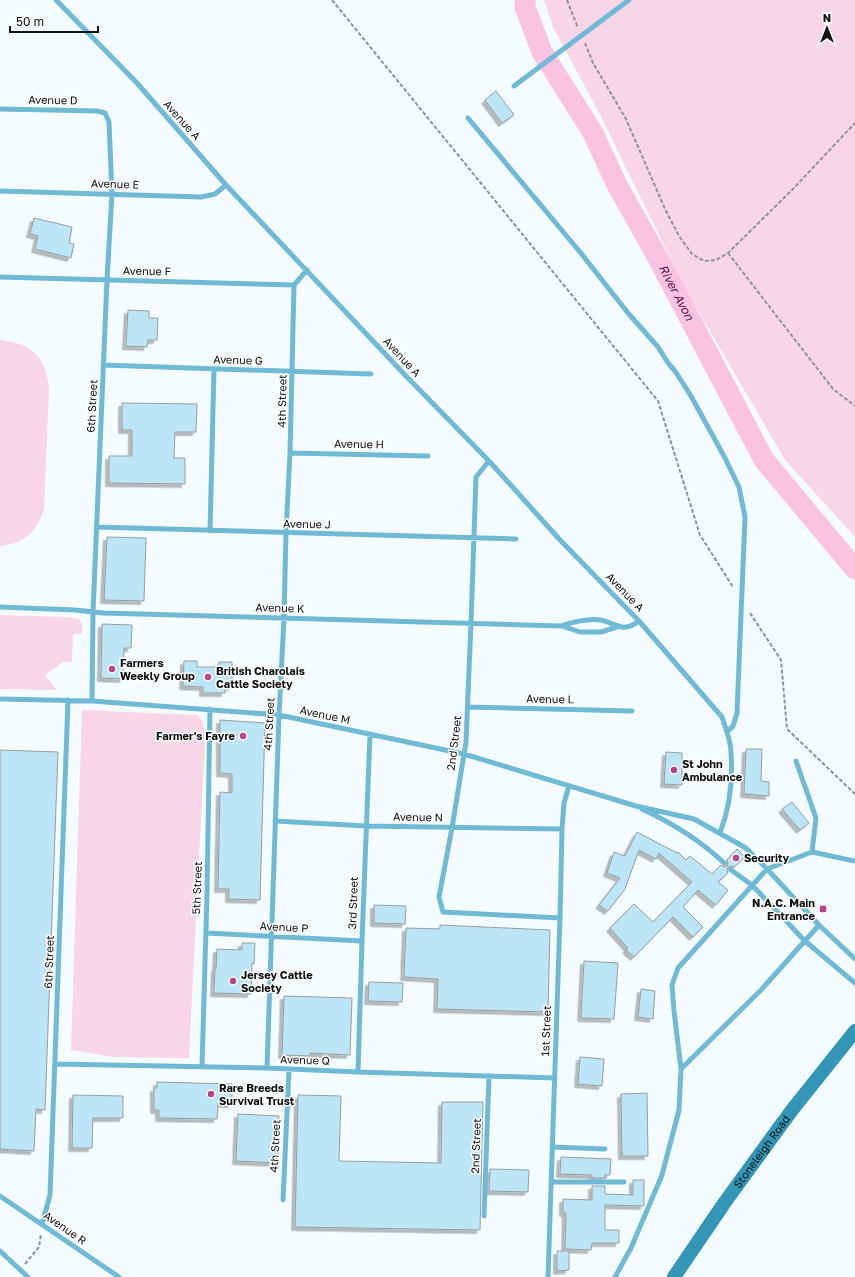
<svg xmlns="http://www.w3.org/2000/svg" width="855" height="1277" font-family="'Golos Text',sans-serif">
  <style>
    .green { fill: #f8d6e8 }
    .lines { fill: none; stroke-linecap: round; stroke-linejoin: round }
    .river { stroke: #fbc3e2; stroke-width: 21 }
    .building { fill: #bce6f7; stroke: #979d9f; filter: url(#shadow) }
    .path { stroke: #8e9395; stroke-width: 2; stroke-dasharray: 4 2; stroke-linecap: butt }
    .lane { stroke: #71bad5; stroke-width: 5 }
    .secondary { stroke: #3496b5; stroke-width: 14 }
    .poi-dot { fill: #be4292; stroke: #fff; stroke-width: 1.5 }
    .labels { text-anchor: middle; stroke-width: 3; stroke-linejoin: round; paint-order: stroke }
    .street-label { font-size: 11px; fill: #0f1112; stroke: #fff }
    .poi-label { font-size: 11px; font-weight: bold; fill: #0f1112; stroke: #fff; text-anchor: start }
    .water-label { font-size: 12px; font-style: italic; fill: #5c0e43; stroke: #fff }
  </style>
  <defs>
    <filter id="shadow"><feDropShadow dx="-3.5" dy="3.5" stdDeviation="0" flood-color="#0004"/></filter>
  </defs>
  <rect width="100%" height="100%" fill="#f5fcff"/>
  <path class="green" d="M544 0H855V537L785 460 686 290 597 109 554 29Z
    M0 340C32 343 47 358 49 390L44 509C37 532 24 544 0 546Z
    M0 615 67 617 79 619 82 624V634H73L72 662H63L45 675 57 690 0 689Z
    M82 710 198 715 203 723 205 740 189 1058 113 1057 71 1050Z"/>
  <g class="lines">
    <path class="river" id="s1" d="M525 0V7L542 52 593 133 616 183 659 260 764 460 855 569"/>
  </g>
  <path class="building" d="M496 91 514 115 502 123 485 100Z
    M34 218 72 227 69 243 74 244 71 258 35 249 38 236 30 234Z
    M128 310 149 311V318H158L157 340H148L147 347 126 346Z
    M122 403 197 404 196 432H175L174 458H185V484L109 483V456H132V430H122Z
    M107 537 146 538 144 601 104 600Z
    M102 624 132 625 131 648H124L123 679 101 678Z
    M184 661H197V667H219V662H232V687H225V693H203V687L183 686Z
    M220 720 265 723 260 900 229 899V889H218L220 792 232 793V774L220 773Z
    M746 749H762L761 781 769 782V796L744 794Z
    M0 750 58 752 45 1110 36 1109 34 1151 0 1149Z
    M666 752 682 753V785L664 784Z
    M792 802 809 823 800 830 782 809Z
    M637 832 677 853 678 852 686 860 690 856 712 874 721 865 724 867 727 866 728 863 727 860 737 849 745 857 734 867 731 866 728 867 727 870 728 873 718 882 728 890 716 905 698 890 683 907 703 927 693 937 673 917 634 957 626 950 628 948 610 928 634 904 653 922 692 882 659 853 656 859 639 850 625 889 608 911 599 905 620 878 607 873 614 852 625 856Z
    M374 905 406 906 405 924 374 923Z
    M440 925 550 930 548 1012 437 1009 438 979 404 977 406 928 440 929Z
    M242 943H255L254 964 252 963 251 994 214 993 215 968H216L217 949 242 950Z
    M584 961 618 963 614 1019 581 1018Z
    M369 982 403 983 402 1002 368 1001Z
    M641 989 655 991 653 1019 638 1017Z
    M284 996 352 998 350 1055 310 1053V1056L282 1055Z
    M580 1057 604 1059 602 1086 578 1084Z
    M157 1082 232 1084V1104H218L217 1119 159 1118V1110H154V1088H157Z
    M647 1093 648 1156H622L621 1094Z
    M73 1095 123 1096V1118H93L92 1148H72Z
    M298 1095 341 1096 339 1161 441 1163 442 1102H483L480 1230 295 1227Z
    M238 1114 279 1116 278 1163 236 1161Z
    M561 1157 611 1159 610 1175H605V1178H592V1175L560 1174Z
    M490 1169 529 1170 528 1192 489 1191Z
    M633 1180H644V1206L605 1205V1230H619V1243H592L591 1250 565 1249 566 1213H563V1199L592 1200V1186H605V1194L633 1195Z
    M557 1251H569V1270L557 1271Z"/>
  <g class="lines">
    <path class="path" d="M332 0 658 401 700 535 733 587
      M567 0 578 28
      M585 43 593 63 626 119 665 209 679 236 692 254 704 261 716 260 728 253 792 190 855 123
      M728 253 833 389 855 406
      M750 613 781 660 787 729 855 794
      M25 1264 39 1247 41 1234"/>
    <path class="lane" d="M56 0 137 83 226 185 405 375 489 461 561 541 639 621 722 717C726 729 731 741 731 753 733 782 730 807 720 833
      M514 86 629 0
      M0 109 97 111 105 113 109 122 112 194 107 280 93 612 92 701
      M468 118 580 252 628 313 658 347 668 363 675 371 691 396 725 458 739 487 745 517 737 713 733 726 727 732
      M0 191 201 197 215 194 226 185
      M0 277 294 285
      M294 285 307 270
      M103 365 371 374
      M290 453 428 456
      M489 461 476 477 471 623 466 742 452 828 439 897 443 912 560 918
      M97 527 516 539
      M210 531 214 369
      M0 607 75 610 103 613 561 626C573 622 587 618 601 620 616 623 622 634 639 621
      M562 626 580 632H601L617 627
      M0 699 92 701 279 715 464 754 636 806 694 819 746 848 767 869 819 925 855 959
      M468 707 632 711
      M642 809C672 823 700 840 724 863
      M275 821 366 826 562 829
      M812 852 855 861
      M731 870 752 885 805 941 855 983
      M206 933 362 941
      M55 1064 267 1068 358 1072 554 1078
      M202 1067 207 894 210 709
      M267 1068 279 715 284 618 286 533 290 453 294 285
      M681 1069 761 990 819 925
      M358 1072 362 941 370 734
      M552 1147 605 1149
      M551 1182H624
      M0 1196 119 1277
      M283 1200 289 1070
      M484 1216 489 1076
      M42 1224 50 1195 68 700
      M0 1251 28 1277
      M548 1277 560 918 562 829 564 803 569 786
      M615 1277 631 1248 662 1175 679 1110 681 1069 674 1011 672 985 678 968 767 869 812 852 816 818 796 761"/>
    <path class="secondary" id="s2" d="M674 1277 725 1202 792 1110 855 1031"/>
  </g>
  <g class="poi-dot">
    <circle cx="112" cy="669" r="4"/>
    <circle cx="208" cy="677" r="4"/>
    <circle cx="243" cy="736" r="4"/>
    <circle cx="674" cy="770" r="4"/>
    <circle cx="736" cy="858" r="4"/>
    <rect x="819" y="905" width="8" height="8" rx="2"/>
    <circle cx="233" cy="981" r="4"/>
    <circle cx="211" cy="1094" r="4"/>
  </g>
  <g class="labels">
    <g class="street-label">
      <text transform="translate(53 100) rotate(1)" y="4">Avenue D</text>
      <text transform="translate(182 120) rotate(48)" y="4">Avenue A</text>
      <text transform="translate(115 184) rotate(2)" y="4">Avenue E</text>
      <text transform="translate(147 271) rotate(1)" y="4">Avenue F</text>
      <text transform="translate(402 357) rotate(47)" y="4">Avenue A</text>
      <text transform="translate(238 360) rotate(2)" y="4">Avenue G</text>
      <text transform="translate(282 401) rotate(-89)" y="4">4th Street</text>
      <text transform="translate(92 406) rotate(-87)" y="4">6th Street</text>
      <text transform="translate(359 444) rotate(1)" y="4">Avenue H</text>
      <text transform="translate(307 524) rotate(1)" y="4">Avenue J</text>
      <text transform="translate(625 592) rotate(46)" y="4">Avenue A</text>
      <text transform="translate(280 608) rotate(2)" y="4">Avenue K</text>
      <text transform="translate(550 699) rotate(1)" y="4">Avenue L</text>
      <text transform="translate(325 715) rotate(12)" y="4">Avenue M</text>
      <text transform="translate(269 724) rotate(-87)" y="4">4th Street</text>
      <text transform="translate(454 743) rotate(-83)" y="4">2nd Street</text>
      <text transform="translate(418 817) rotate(1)" y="4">Avenue N</text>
      <text transform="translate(197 888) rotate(-88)" y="4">5th Street</text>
      <text transform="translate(353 903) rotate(-88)" y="4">3rd Street</text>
      <text transform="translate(284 927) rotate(3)" y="4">Avenue P</text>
      <text transform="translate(49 962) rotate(-88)" y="4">6th Street</text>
      <text transform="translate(546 1031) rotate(-88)" y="4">1st Street</text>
      <text transform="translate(305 1060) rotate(2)" y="4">Avenue Q</text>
      <text transform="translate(275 1146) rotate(-87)" y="4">4th Street</text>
      <text transform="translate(476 1146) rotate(-88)" y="4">2nd Street</text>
      <text dy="4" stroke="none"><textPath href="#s2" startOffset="153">Stoneleigh Road</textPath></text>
      <text transform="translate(65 1228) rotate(35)" y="4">Avenue R</text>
    </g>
    <g class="poi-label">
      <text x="120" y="667">Farmers<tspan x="120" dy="13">Weekly Group</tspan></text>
      <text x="216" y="675">British Charolais<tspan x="216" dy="13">Cattle Society</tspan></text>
      <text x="235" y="740" text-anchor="end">Farmer's Fayre</text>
      <text x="682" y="768">St John<tspan x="682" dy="13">Ambulance</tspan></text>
      <text x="744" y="862">Security</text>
      <text x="815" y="907" text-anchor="end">N.A.C. Main<tspan x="815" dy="13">Entrance</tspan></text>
      <text x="241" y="979">Jersey Cattle<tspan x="241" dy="13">Society</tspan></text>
      <text x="219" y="1092">Rare Breeds<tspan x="219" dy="13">Survival Trust</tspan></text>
    </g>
    <g class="water-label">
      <text dy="4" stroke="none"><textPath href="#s1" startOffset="331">River Avon</textPath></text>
    </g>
  </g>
  <g transform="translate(827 28)" stroke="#ffffff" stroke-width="3" paint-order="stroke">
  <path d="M0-3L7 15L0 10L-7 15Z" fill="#0f1112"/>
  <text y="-6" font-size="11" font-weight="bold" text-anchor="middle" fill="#0f1112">N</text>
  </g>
  <path d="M10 26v6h88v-6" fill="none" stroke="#0f1112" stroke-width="2"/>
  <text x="16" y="26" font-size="12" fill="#0f1112" stroke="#ffffff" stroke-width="3" paint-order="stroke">50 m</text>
</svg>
